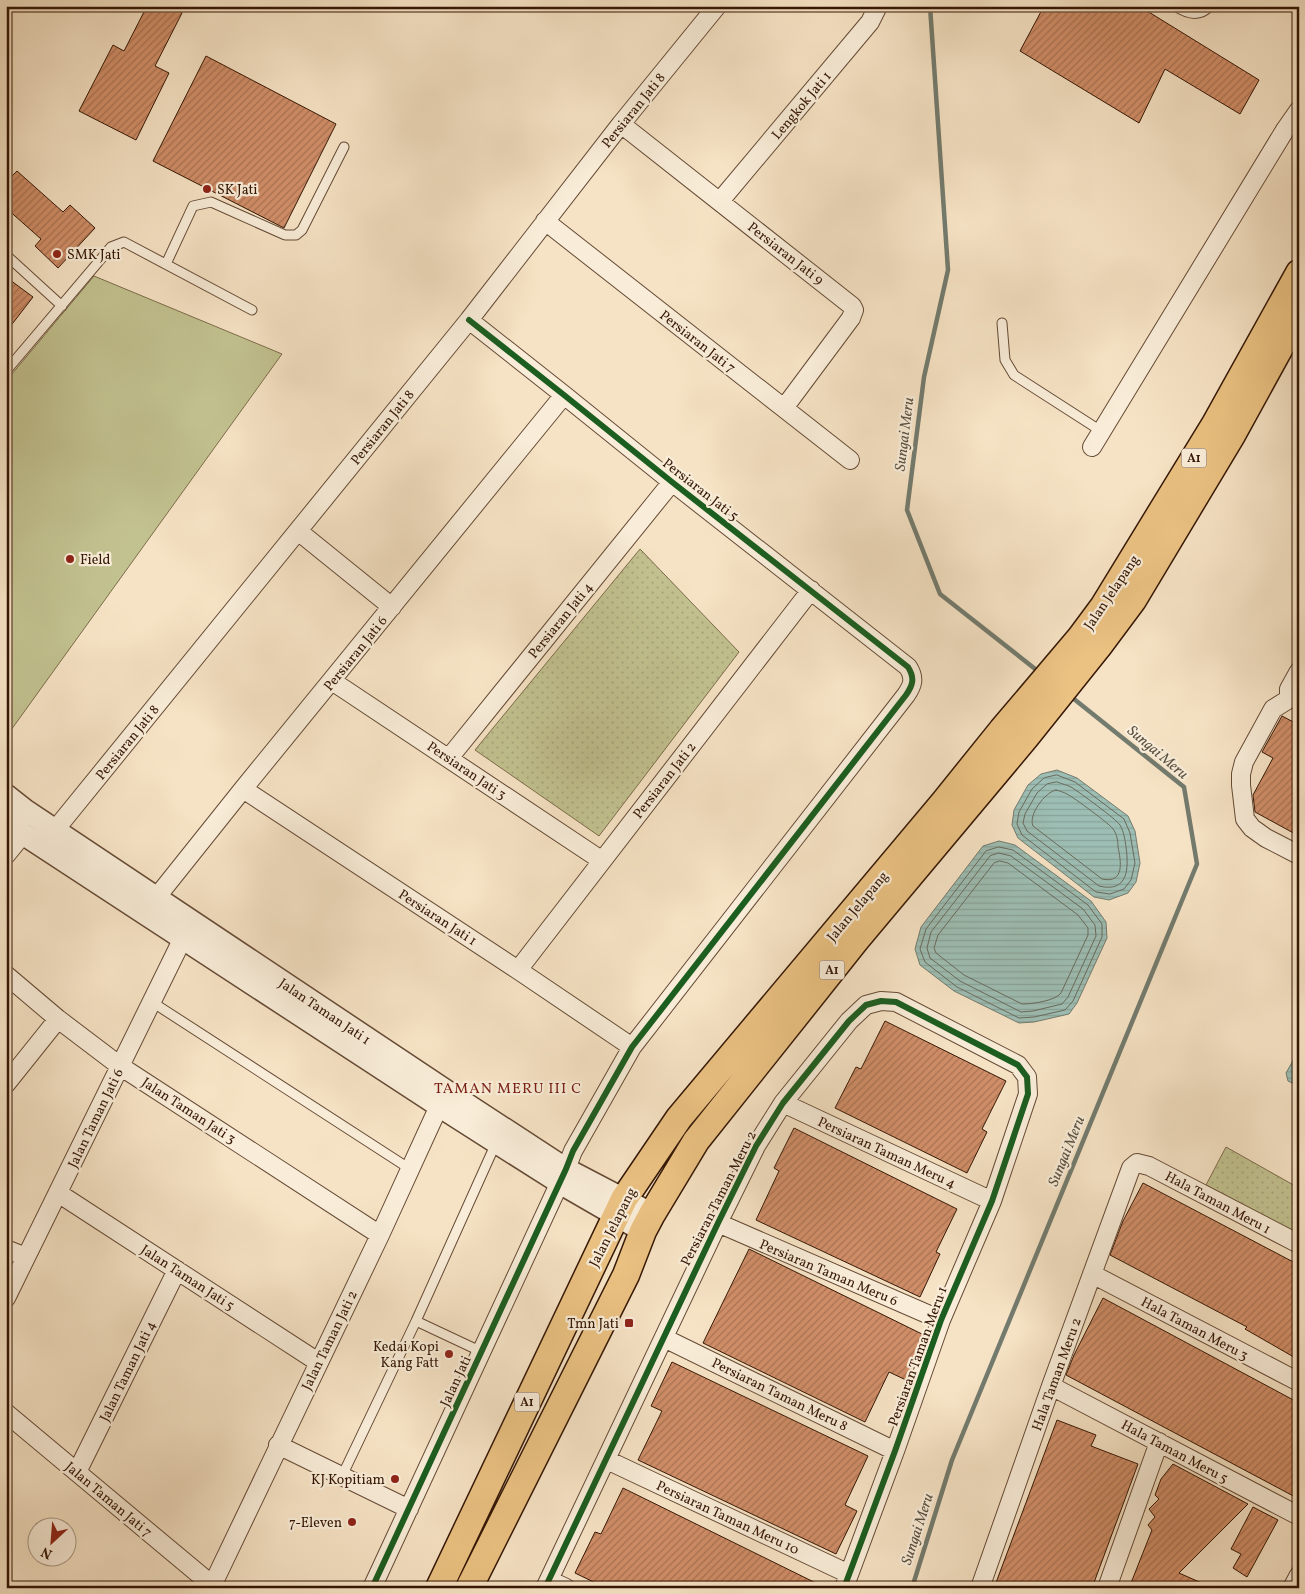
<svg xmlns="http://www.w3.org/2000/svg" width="1305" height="1594" font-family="Vollkorn,serif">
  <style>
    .park { fill: url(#park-dots); stroke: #7c6c4a }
    .pitch { fill: #c2c290; stroke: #7c6c4a }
    .water { fill: url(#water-rules); stroke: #737b6e }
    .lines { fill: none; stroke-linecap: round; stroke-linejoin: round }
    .shore { stroke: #696a5c; stroke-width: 1 }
    .stream { stroke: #737b6e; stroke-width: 4.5 }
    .building { fill: url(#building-hatch); stroke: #351705 }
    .service-casing { stroke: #654a35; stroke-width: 11 }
    .minor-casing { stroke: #654a35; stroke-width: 20 }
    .tertiary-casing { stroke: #654a35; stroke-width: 24 }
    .primary-casing { stroke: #351705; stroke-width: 29 }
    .service { stroke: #f9edd9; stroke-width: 9 }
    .minor { stroke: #f9edd9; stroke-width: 18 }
    .tertiary { stroke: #f9edd9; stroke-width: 21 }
    .primary { stroke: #ebc282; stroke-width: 26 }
    .cycleway-casing { stroke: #f9edd9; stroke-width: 9 }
    .cycleway { stroke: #1b5e20; stroke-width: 6 }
    .poi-dot { fill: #8f2418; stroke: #f9edd9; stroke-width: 2 }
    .labels { text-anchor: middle; stroke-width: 4.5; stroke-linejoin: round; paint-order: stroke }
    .shield { fill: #f9edd9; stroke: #705745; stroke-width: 1 }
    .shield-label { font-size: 12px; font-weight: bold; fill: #351705 }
    .street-label { font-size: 14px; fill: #351705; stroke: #f9edd9 }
    .poi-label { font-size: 14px; fill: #351705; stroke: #f9edd9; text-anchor: end }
    .water-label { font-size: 15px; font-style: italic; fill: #595142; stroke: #f9edd9 }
    .neighbourhood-label { font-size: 15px; letter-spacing: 1px; fill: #7a1f14; stroke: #f9edd9 }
  </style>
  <defs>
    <pattern id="park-dots" width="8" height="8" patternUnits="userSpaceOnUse" patternTransform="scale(1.25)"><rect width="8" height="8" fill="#c2c290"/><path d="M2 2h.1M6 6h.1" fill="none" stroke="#a7a67b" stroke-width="1.8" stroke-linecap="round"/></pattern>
    <pattern id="water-rules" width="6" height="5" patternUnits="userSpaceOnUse" patternTransform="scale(1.25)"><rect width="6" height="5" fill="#9dbeb4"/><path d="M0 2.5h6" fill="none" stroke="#88a399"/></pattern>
    <pattern id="building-hatch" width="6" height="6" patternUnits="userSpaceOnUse" patternTransform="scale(1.25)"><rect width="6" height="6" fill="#d08e68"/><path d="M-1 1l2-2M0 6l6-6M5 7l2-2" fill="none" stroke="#aa7354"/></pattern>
  </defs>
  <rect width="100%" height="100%" fill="#f6e3c5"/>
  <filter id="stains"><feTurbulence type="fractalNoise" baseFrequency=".004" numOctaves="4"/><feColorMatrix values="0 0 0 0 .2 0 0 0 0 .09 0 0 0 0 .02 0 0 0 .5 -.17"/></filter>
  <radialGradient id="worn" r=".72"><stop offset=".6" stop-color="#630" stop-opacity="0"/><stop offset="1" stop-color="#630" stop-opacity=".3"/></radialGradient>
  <path class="park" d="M640 549 739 652 599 836 475 750Z
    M1226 1147 1297 1187 1299 1184V1234L1206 1185Z"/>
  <path class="pitch" d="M94 276 282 354 6 737V381Z"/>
  <path class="water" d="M1057 770 1077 778 1128 816 1135 831 1140 863 1136 882 1128 893 1109 900 1094 897 1018 838 1012 825 1014 810 1028 785 1041 774Z
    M999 841 1015 845 1091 901 1106 922 1107 938 1077 1003 1069 1014 1034 1022 1019 1023 954 991 920 965 915 949 921 927 983 846Z
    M1299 1050V1086L1288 1081 1286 1073Z"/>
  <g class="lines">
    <path class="shore" d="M1057 775 1075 782 1124 819 1130 833 1135 863 1131 880 1124 889 1110 894 1096 892 1022 835 1017 824 1019 812 1032 789 1044 778Z
      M1057 782C1062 784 1067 785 1071 787 1079 792 1116 819 1120 825 1124 832 1125 840 1126 847 1129 869 1128 893 1099 886L1027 831 1023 823 1025 814 1037 793 1047 784Z
      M1056 790C1060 791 1063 792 1067 794 1073 797 1110 824 1113 829 1117 834 1118 841 1118 847 1121 861 1125 884 1102 879L1033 826C1028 815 1045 792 1056 790Z
      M999 847 1013 850 1088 905 1102 924V937L1073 1001 1065 1010 1034 1017 1019 1018 957 987 925 962 920 949 926 929 986 851Z
      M999 853 1011 856 1083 909 1095 925 1096 936 1068 997 1062 1004 1033 1011 1021 1012 960 981 930 958 927 948 931 932 990 856Z
      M1000 861 1008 863 1078 915 1088 928V935L1061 993C1055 1001 1032 1004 1022 1004L964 975 936 953 934 948 938 935 994 863Z"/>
    <path class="stream" d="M930 6 948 270 924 377 907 510 940 594 1039 672
      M912 1588 952 1460 1197 864 1184 787 1069 695"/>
  </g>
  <path class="building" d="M147 6H170L182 13 155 66 169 73 136 140 79 111 113 45 124 51Z
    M1044 6H1139L1259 80 1240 114 1165 69 1139 123 1020 51Z
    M206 56 336 124 284 228 153 161Z
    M17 171 63 212 70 205 95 228 58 268 35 246 41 239 6 208V182Z
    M6 277 33 297 6 332Z
    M1282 716 1299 725V836L1255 812 1253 795 1273 758 1262 752Z
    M885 1021 1006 1081 982 1129 987 1132 967 1173 835 1108 856 1067 861 1069Z
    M794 1128 957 1209 936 1252 940 1254 920 1297 756 1220 779 1171 774 1168Z
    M1143 1183 1299 1265V1360L1245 1329 1247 1327 1110 1255 1123 1221Z
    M749 1249 924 1335 915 1361 906 1380 889 1372 865 1422 703 1343Z
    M1103 1298 1299 1403V1499L1066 1375 1074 1355Z
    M672 1362 868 1456 845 1505 857 1511 836 1554 638 1460 662 1411 651 1406Z
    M1057 1420 1096 1435 1091 1446 1138 1464 1092 1588H994Z
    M1173 1464 1248 1504 1179 1573 1213 1588H1129L1152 1530 1148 1525 1155 1517 1149 1509 1159 1499 1155 1495 1161 1479Z
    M623 1488 826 1588H606L575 1573 595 1532 601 1534Z
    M1253 1507 1278 1520 1247 1577 1233 1568 1241 1554 1231 1549Z"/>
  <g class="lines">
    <g class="service-casing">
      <path id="service" d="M1175 6C1187 14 1199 18 1210 6
        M6 255 62 306
        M166 264 193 206 211 202 285 235H296L302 230 344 147
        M1002 323 1005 360 1014 375 1101 431
        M6 371 111 247 124 242 252 310
        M152 1002 410 1169
        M416 1321 482 1352
        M342 1476 416 1321 496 1143"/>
    </g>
    <g class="minor-casing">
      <path id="minor" d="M621 124 852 306 854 310 851 318 784 408
        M720 201 870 22 878 6
        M545 221 850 460
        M1092 447 1285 130 1299 110
        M298 531 392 607
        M332 681 601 860
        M1289 699 1273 709 1244 762 1241 774V785L1245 819 1252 828 1266 838 1299 855
        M1289 699V689L1299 671
        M449 758 672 482
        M243 789 518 970 632 1047
        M47 839 55 830 469 320 621 124 717 6
        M6 855 23 834
        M148 908 243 789 564 395
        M518 970 811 590
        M6 975 58 1019 120 1066 380 1235
        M6 1084 58 1019
        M783 1103 992 1201
        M58 1193 318 1362
        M718 1223 941 1320
        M6 1249 26 1257
        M1092 1274 1299 1382
        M6 1298 183 938
        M664 1338 895 1451
        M1051 1386 1299 1516
        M6 1413 212 1585
        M278 1445 409 1509
        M607 1460 849 1574
        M77 1472 177 1270
        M549 1580 566 1588
        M211 1588 380 1235 439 1106 445 1096
        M372 1588 566 1169 573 1151 632 1047 906 695C913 685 915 678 908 667L672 482 564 395 469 320
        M545 1588 718 1223 756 1146 783 1103 849 1021 866 1005 881 1001 896 1002 1018 1065 1027 1077 1028 1094 992 1201 941 1320 895 1451 844 1588
        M980 1588 1051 1386 1131 1168 1137 1163 1149 1166 1299 1244
        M1107 1588 1159 1442
        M1292 1588 1299 1575"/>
    </g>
    <g class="tertiary-casing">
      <path id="tertiary" d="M6 795 25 810 448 1092 566 1169 652 1214
        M6 820 23 834 439 1106 560 1183 643 1231"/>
    </g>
    <g class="primary-casing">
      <path id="primary" d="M439 1588 624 1199 679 1118 944 802 1002 730 1080 638 1103 607 1215 424 1299 273
        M469 1588 626 1275 643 1231 652 1214 696 1141 856 940 1026 737 1098 647 1133 600 1232 435 1299 313"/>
    </g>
    <use href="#service" class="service"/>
    <use href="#minor" class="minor"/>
    <use href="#tertiary" class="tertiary"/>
    <use href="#primary" class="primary"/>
    <g class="cycleway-casing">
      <path id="cycleway" d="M372 1588 566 1169 573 1151 632 1047 906 695C913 685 915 678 908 667L672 482 564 395 469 320
        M545 1588 718 1223 756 1146 783 1103 849 1021 866 1005 881 1001 896 1002 1018 1065 1027 1077 1028 1094 992 1201 941 1320 895 1451 844 1588"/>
    </g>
    <use href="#cycleway" class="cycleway"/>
  </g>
  <g class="poi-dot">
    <circle cx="207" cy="189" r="5"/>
    <circle cx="57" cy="254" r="5"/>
    <circle cx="70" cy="559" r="5"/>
    <rect x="624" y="1318" width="10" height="10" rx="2.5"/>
    <circle cx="449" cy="1354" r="5"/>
    <circle cx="395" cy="1479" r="5"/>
    <circle cx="352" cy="1522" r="5"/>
  </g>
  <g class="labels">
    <g class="shield">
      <rect x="1181.5" y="448.5" width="25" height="19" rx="4"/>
      <rect x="819.5" y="960.5" width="25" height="19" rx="4"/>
      <rect x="514.5" y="1392.5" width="25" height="19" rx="4"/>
    </g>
    <g class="shield-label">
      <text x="1194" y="462">A1</text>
      <text x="832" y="974">A1</text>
      <text x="527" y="1406">A1</text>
    </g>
    <g class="street-label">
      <text transform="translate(801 105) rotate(-50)" y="5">Lengkok Jati 1</text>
      <text transform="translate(633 110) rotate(-51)" y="5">Persiaran Jati 8</text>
      <text transform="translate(786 253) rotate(38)" y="5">Persiaran Jati 9</text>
      <text transform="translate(698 341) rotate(38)" y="5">Persiaran Jati 7</text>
      <text transform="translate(382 427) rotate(-51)" y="5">Persiaran Jati 8</text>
      <text transform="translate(701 489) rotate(38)" y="5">Persiaran Jati 5</text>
      <text transform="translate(1111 592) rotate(-56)" y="5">Jalan Jelapang</text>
      <text transform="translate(560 620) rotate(-51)" y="5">Persiaran Jati 4</text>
      <text transform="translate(355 653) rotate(-51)" y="5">Persiaran Jati 6</text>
      <text transform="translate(127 742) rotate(-51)" y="5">Persiaran Jati 8</text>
      <text transform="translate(467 770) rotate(34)" y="5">Persiaran Jati 3</text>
      <text transform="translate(664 780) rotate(-52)" y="5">Persiaran Jati 2</text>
      <text transform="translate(857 906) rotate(-50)" y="5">Jalan Jelapang</text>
      <text transform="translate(438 917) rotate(33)" y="5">Persiaran Jati 1</text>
      <text transform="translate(325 1011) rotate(34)" y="5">Jalan Taman Jati 1</text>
      <text transform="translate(189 1110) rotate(33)" y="5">Jalan Taman Jati 3</text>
      <text transform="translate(95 1118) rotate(-64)" y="5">Jalan Taman Jati 6</text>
      <text transform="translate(887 1152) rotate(25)" y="5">Persiaran Taman Meru 4</text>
      <text transform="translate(718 1198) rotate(-63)" y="5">Persiaran Taman Meru 2</text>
      <text transform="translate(1218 1202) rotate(28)" y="5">Hala Taman Meru 1</text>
      <text transform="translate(612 1227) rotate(-63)" y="5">Jalan Jelapang</text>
      <text transform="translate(829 1272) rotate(23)" y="5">Persiaran Taman Meru 6</text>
      <text transform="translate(188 1277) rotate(33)" y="5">Jalan Taman Jati 5</text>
      <text transform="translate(1195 1328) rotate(28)" y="5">Hala Taman Meru 3</text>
      <text transform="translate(329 1340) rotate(-64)" y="5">Jalan Taman Jati 2</text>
      <text transform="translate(917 1356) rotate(-70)" y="5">Persiaran Taman Meru 1</text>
      <text transform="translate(127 1371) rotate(-64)" y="5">Jalan Taman Jati 4</text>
      <text transform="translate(1056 1374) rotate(-70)" y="5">Hala Taman Meru 2</text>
      <text transform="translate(455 1381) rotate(-65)" y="5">Jalan Jati</text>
      <text transform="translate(780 1394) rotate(26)" y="5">Persiaran Taman Meru 8</text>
      <text transform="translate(1175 1451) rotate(28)" y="5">Hala Taman Meru 5</text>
      <text transform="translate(109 1499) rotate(40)" y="5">Jalan Taman Jati 7</text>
      <text transform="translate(728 1517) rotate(25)" y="5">Persiaran Taman Meru 10</text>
    </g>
    <g class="poi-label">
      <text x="217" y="194" text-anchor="start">SK Jati</text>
      <text x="67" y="259" text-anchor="start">SMK Jati</text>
      <text x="80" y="564" text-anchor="start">Field</text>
      <text x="619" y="1328">Tmn Jati</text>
      <text x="439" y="1351">Kedai Kopi<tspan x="439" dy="16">Kang Fatt</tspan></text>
      <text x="385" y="1484">KJ Kopitiam</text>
      <text x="342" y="1527">7-Eleven</text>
    </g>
    <g class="water-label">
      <text transform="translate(904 434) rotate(-83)" y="5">Sungai Meru</text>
      <text transform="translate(1158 752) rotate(40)" y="5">Sungai Meru</text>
      <text transform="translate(1066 1151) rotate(-68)" y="5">Sungai Meru</text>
      <text transform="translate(917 1529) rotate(-72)" y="5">Sungai Meru</text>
    </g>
    <g class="neighbourhood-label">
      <text x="508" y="1093">TAMAN MERU III C</text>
    </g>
  </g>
  <rect width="1305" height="1594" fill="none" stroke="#f6e3c5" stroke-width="25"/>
  <rect x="8" y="8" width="1290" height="1579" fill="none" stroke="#351705" stroke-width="2.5"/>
  <rect x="12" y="12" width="1280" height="1569" fill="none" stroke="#351705"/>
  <g transform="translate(52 1542) rotate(206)"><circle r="24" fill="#f9edd9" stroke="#ab9784"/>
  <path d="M0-4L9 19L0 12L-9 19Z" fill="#8f2418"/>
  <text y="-8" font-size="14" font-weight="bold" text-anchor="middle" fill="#351705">N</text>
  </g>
  <rect width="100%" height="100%" filter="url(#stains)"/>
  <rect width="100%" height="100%" fill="url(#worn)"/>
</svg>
